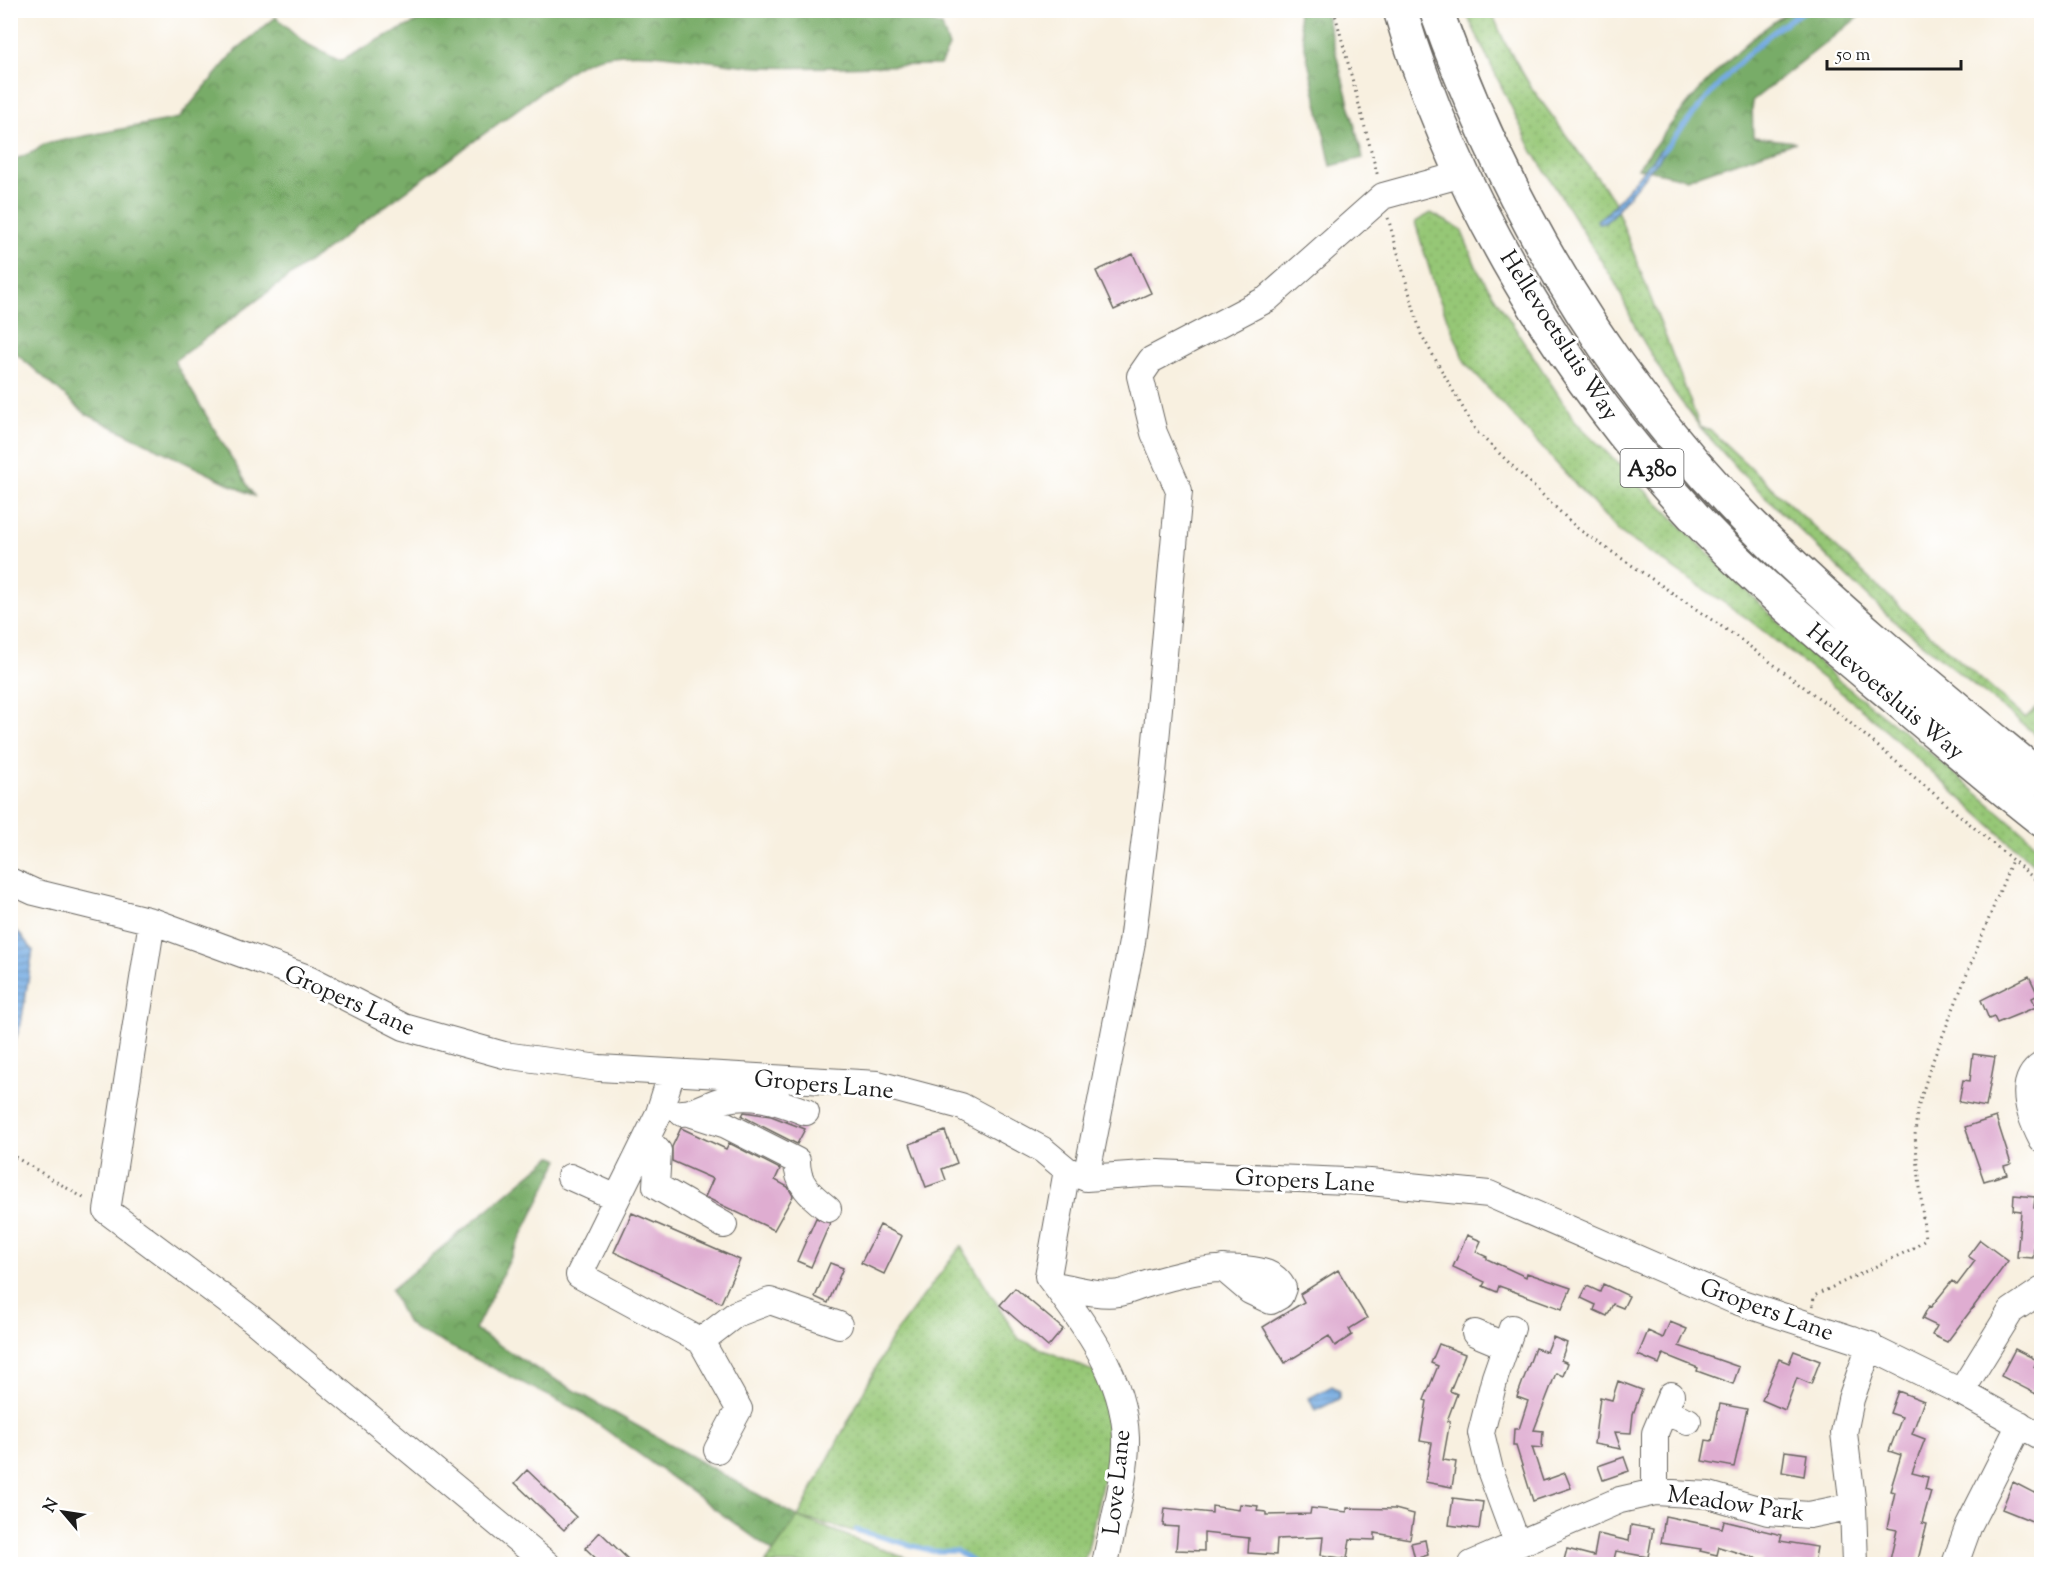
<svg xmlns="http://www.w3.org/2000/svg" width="2052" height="1575" font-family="'Sorts Mill Goudy',serif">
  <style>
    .grass { fill: url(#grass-dots); stroke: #597249; stroke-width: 1.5 }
    .forest { fill: url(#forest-crowns); stroke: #4a6442; stroke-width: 1.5 }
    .park { fill: url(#park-crowns); stroke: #597249; stroke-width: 1.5 }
    .water { fill: url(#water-rules); stroke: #48647f; stroke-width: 1.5 }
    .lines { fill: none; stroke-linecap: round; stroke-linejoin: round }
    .stream { stroke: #74abe2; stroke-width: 5 }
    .building { fill: #dfadd1 }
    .minor-casing { stroke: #696661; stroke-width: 28 }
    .highway-casing { stroke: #696661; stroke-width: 36 }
    .path { stroke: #696661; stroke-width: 3; stroke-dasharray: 1.5 4.5; stroke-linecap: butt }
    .minor { stroke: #fff; stroke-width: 26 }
    .highway { stroke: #fff; stroke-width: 33 }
    .labels { text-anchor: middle; stroke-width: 6; stroke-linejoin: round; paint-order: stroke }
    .shield { fill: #fff; stroke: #606060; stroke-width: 1.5 }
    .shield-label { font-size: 22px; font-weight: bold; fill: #1c1c1c }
    .street-label { font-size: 24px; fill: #1c1c1c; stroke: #fff }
  </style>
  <defs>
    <pattern id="grass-dots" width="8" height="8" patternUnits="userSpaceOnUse" patternTransform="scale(1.5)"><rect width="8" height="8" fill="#96c776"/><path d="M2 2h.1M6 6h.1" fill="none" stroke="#81aa66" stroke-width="1.8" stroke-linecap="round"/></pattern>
    <pattern id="forest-crowns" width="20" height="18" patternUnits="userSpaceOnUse" patternTransform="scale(1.5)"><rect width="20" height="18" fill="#78ac67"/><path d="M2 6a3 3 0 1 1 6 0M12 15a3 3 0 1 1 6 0" fill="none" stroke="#628b54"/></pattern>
    <pattern id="park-crowns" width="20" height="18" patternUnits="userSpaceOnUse" patternTransform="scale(1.5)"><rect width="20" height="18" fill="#96c776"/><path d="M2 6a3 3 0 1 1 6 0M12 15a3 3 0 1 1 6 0" fill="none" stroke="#81aa66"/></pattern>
    <pattern id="water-rules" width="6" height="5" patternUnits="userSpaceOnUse" patternTransform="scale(1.5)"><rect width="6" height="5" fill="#74abe2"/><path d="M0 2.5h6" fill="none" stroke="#5e8ab6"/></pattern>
  </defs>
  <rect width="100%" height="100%" fill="#fff"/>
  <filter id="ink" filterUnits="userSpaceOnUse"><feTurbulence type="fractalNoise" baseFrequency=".0167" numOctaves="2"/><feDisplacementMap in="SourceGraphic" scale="12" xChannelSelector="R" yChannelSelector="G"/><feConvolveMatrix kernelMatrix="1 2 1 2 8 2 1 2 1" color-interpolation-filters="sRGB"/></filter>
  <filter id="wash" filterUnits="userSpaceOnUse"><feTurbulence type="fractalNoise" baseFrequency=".008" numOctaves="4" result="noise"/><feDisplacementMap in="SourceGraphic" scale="24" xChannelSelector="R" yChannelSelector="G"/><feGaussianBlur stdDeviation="1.35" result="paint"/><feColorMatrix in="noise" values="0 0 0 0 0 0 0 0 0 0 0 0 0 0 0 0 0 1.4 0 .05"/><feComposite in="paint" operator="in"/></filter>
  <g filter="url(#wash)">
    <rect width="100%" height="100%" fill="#f8f0e0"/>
    <path class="grass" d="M1465 11H1491L1506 45 1531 87 1613 199 1700 427 1711 431 1924 629 2025 718 2041 704V739L1888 616 1738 470 1700 427 1671 388 1636 329 1617 286 1533 152Z
      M1431 213 1461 229 1478 271 1576 422 1833 676 1928 751 2041 848V871L1863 710 1748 619 1618 531 1466 364 1436 291 1415 222Z
      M961 1246 1019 1339 1106 1377 1113 1434 1087 1553 1082 1564H976L956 1551H932L798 1517 891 1339Z"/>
    <path class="forest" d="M443 10 896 11 942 26 949 47 940 65C881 65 821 69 762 67 707 65 623 37 574 68L174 361 254 496 86 414 11 349V161L35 151 44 144 179 118 236 50 276 17 305 43 340 61 386 36Z
      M1297 11H1325L1363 158 1331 166Z
      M1790 11H1866L1752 101 1753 137 1796 142 1687 179 1638 168C1680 110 1729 49 1790 11Z
      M552 1156 559 1160 475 1330 537 1369 798 1517 774 1552 581 1412 413 1328 405 1320 391 1290Z"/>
    <path class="park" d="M798 1517 921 1564H765Z"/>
    <path class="water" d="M1661 149 1665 152 1611 217 1605 223H1598L1597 220 1608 212Z
      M11 930 17 931 33 950 21 1024 11 1052Z
      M1332 1386 1339 1390V1399L1315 1411 1309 1398Z"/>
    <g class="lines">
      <path class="stream" d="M1663 151C1706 100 1747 43 1806 10
        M856 1530 932 1551H956L976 1564"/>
    </g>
    <g id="blocks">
      <path class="building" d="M1133 254 1151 293 1114 310 1096 271Z
        M2029 976 2038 995 2032 998 2036 1007 1997 1023 1994 1017 1989 1019 1981 1000Z
        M1973 1054 1995 1057 1986 1107 1959 1102 1963 1080 1970 1081Z
        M744 1112 771 1116 805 1129 797 1144 742 1116Z
        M1996 1117 2011 1164 2004 1166 2007 1174 1984 1181 1965 1127Z
        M681 1128 726 1149 729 1143 780 1169 775 1180 788 1187 793 1196 774 1230 705 1197 713 1179 672 1161V1147Z
        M945 1131 957 1163 942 1169 946 1180 926 1187 910 1144Z
        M2014 1195 2035 1197 2034 1208H2042V1248H2034L2033 1258 2017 1257 2021 1211 2013 1210Z
        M632 1213 740 1260 721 1303 614 1252Z
        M816 1218 830 1223 811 1267 797 1261Z
        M880 1225 902 1236 884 1274 861 1263Z
        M1467 1235 1481 1241 1476 1252 1487 1257V1259L1526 1277 1527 1273 1571 1288 1562 1309 1499 1286 1497 1292 1483 1286 1485 1282 1453 1267Z
        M1980 1240 2008 1261 1947 1342 1932 1335 1937 1326 1922 1319 1929 1306 1931 1307 1952 1281 1957 1285 1975 1261 1968 1256Z
        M830 1263 843 1268 828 1303 815 1297Z
        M1338 1270 1367 1318 1349 1329 1352 1335 1335 1346 1329 1336 1285 1363 1263 1327 1304 1302 1300 1294Z
        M1603 1284 1629 1296 1623 1308 1613 1304 1607 1316 1594 1310 1596 1305 1581 1298 1587 1286 1600 1292Z
        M1015 1288 1063 1329 1048 1347 1000 1305Z
        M1670 1322 1687 1329 1679 1346 1739 1367 1733 1384 1697 1371 1698 1368 1663 1354 1659 1364 1638 1355 1648 1331 1663 1338Z
        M1553 1337 1567 1343 1561 1360 1568 1363 1563 1376 1556 1373 1534 1430 1543 1431 1542 1448 1532 1447 1543 1481 1565 1473 1571 1488 1533 1501 1516 1446H1513L1514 1429H1519L1528 1401 1517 1397 1535 1348 1547 1352Z
        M1439 1344 1465 1354 1450 1391 1457 1394 1447 1421H1450L1443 1460 1456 1462 1452 1487 1425 1482 1432 1443 1420 1441 1427 1401 1424 1400 1438 1366 1431 1363Z
        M2015 1349 2037 1360 2034 1367 2042 1371V1397L2001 1376Z
        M1794 1351 1820 1361 1811 1384 1797 1378 1785 1410 1762 1400 1779 1359 1789 1363Z
        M1618 1381 1642 1390 1633 1414 1631 1433 1615 1432 1621 1449 1594 1444 1600 1397 1612 1400Z
        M1898 1391 1924 1401 1912 1434 1925 1439 1912 1473 1928 1477 1925 1489 1931 1491 1922 1523 1927 1524 1917 1564H1889L1897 1530 1887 1528 1895 1492 1890 1491 1901 1455 1889 1451 1902 1417 1890 1413Z
        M1720 1404 1747 1409 1734 1467 1702 1461 1706 1440 1712 1441Z
        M1785 1451 1807 1454 1804 1476 1782 1472Z
        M1624 1457 1629 1471 1603 1480 1598 1466Z
        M527 1470 576 1517 564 1530 515 1483Z
        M2013 1482 2042 1497V1525L2002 1509Z
        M1453 1498 1483 1502 1479 1529 1449 1525Z
        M1240 1504 1258 1506 1257 1511 1266 1512V1515L1310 1514 1311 1508 1347 1512V1508L1395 1509 1414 1514 1410 1539 1375 1533V1540L1350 1539 1347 1559 1321 1555 1323 1537 1277 1539 1276 1555 1248 1553 1249 1538 1204 1533V1551L1176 1550 1178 1527 1163 1526 1165 1508 1212 1513V1506L1239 1510Z
        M1665 1516 1722 1528 1724 1521 1782 1535 1780 1541 1817 1547 1814 1564H1761L1762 1560 1719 1547 1717 1555 1700 1551 1701 1549 1661 1543Z
        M1631 1525 1653 1529 1648 1557 1616 1551 1613 1564H1563L1567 1549 1594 1556 1598 1534 1629 1541Z
        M600 1532 633 1564H602L585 1548Z
        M1425 1540 1428 1555 1415 1559 1411 1543Z"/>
    </g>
  </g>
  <g filter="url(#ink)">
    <use href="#blocks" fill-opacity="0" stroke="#696661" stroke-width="1.5"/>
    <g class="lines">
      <g class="minor-casing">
        <path id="minor" d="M10 881 34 892 152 921 310 979 404 1027 504 1055 599 1068 878 1084 961 1106 1043 1150 1067 1170 1086 1178 1158 1173 1370 1182 1489 1194 1733 1300 1870 1345
          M152 921 107 1211 253 1320 547 1564
          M2042 1065C2016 1082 2030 1117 2042 1140
          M672 1072 659 1113 579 1275 701 1341 739 1409 717 1450
          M682 1113C697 1113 709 1103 723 1100 753 1092 778 1102 806 1112
          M689 1113 726 1125 797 1161C797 1184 810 1195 828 1209
          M647 1139 658 1151 656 1186 724 1225
          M1067 1170 1048 1276C1084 1323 1124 1376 1126 1438 1127 1475 1112 1527 1105 1564
          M570 1177 617 1198
          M1086 1178 1132 942 1153 773 1179 491 1154 433 1140 376 1151 360 1267 299 1383 196 1463 174
          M1056 1285C1076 1289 1098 1296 1119 1293 1129 1291 1140 1286 1150 1283 1182 1274 1211 1266 1244 1269 1261 1271 1274 1272 1283 1288L1280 1296 1271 1301 1250 1291 1223 1268
          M1512 1328 1495 1377 1481 1433 1490 1470 1517 1543
          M1475 1333 1506 1346
          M1853 1339 1961 1392 2042 1437
          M701 1341 736 1314 770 1301 839 1325
          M1961 1392 2011 1311 2042 1290
          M1664 1412 1688 1421
          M1655 1492V1433L1671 1395
          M1853 1506 1855 1564
          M1472 1564 1620 1500 1655 1492 1709 1495 1768 1512 1809 1515 1853 1506 1844 1433 1851 1399 1870 1345
          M1955 1564 1969 1525 2020 1424"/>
      </g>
      <g class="highway-casing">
        <path id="highway" d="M1400 10C1456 199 1565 378 1699 522 1760 586 1828 642 1895 698 1944 739 1992 781 2042 820
          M1436 10C1504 201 1606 377 1749 522 1840 614 1942 696 2042 779"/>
      </g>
      <path class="path" d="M1334 10 1378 177
        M1388 218 1421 334 1476 431 1577 528 1737 637 1836 711 2042 885
        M10 1154 87 1200
        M1813 1306 1814 1296 1912 1249 1925 1239 1915 1136 1917 1111 1930 1068 2012 860"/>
      <use href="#minor" class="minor"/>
      <use href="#highway" class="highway"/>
    </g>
  </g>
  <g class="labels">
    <rect class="shield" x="1620.5" y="449" width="63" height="38" rx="4.5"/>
    <g class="shield-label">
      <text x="1652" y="476">A380</text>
    </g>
    <g class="street-label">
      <text transform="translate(1560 335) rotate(57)" y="8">Hellevoetsluis Way</text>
      <text transform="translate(1886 691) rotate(40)" y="8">Hellevoetsluis Way</text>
      <text transform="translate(350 1000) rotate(24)" y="8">Gropers Lane</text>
      <text transform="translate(824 1084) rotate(5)" y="8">Gropers Lane</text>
      <text transform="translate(1305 1180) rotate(3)" y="8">Gropers Lane</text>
      <text transform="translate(1767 1309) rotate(20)" y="8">Gropers Lane</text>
      <text transform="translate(1116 1482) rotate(-84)" y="8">Love Lane</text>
      <text transform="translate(1736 1503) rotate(8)" y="8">Meadow Park</text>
    </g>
  </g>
  <rect width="2052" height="1575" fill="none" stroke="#fff" stroke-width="36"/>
  <g transform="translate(63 1512) rotate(299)" stroke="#ffffff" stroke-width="4.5" paint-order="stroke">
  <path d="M0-4.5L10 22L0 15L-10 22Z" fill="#1c1c1c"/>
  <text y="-9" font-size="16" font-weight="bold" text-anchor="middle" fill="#1c1c1c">N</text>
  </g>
  <path d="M1827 60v9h134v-9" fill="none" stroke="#1c1c1c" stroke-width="3"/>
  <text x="1836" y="60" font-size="18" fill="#1c1c1c" stroke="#ffffff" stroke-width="4.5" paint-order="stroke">50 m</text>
</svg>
